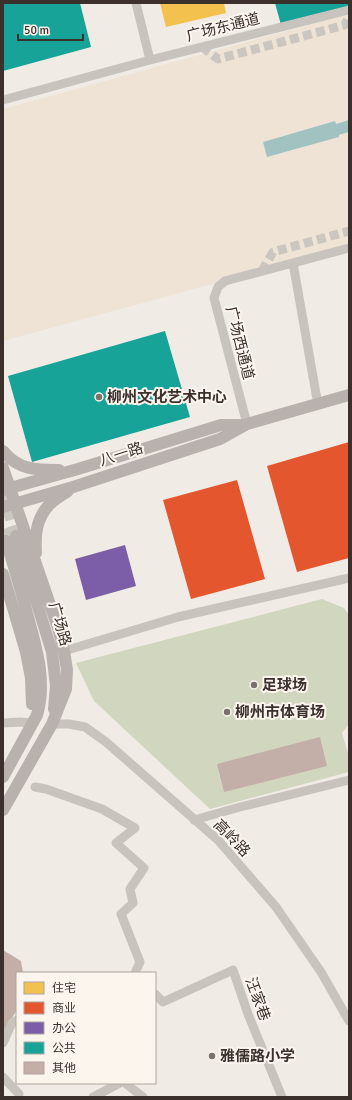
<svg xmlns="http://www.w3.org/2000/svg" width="352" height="1100" font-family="Signika,'Noto Sans SC',sans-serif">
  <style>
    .green { fill: #d1d6bf }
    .plaza { fill: #eee3d5 }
    .water { fill: #a1c2c1 }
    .homes { fill: #f2c14e }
    .shops { fill: #e4572e }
    .offices { fill: #7b5ea7 }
    .public { fill: #17a398 }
    .building { fill: #c3afa7 }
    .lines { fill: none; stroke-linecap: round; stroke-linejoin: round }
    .minor-tunnel { stroke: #ccc6c0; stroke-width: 9; stroke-dasharray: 9 4.5; stroke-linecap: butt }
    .major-tunnel { stroke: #ccc6c0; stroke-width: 12; stroke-dasharray: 12 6; stroke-linecap: butt }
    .minor { stroke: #c9c3be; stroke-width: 9 }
    .major { stroke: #b8b1ad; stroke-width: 12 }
    .poi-dot { fill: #7a716c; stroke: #fbf5ee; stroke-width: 1.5 }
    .labels { text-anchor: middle; stroke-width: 4; stroke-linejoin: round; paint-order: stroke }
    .street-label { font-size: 15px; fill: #3b302b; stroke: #fbf5ee }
    .poi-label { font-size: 15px; font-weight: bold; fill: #3b302b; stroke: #fbf5ee; text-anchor: start }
  </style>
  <rect width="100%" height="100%" fill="#f0ebe5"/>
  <path class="green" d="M322 599 344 608 349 615V724L342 733 349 757V772L210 809 94 701 76 663Z"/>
  <path class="plaza" d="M349 14V120L336 124 335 121 263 142 267 157 339 137V136L349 132V247L3 341V109Z"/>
  <path class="water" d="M349 120V132L339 135V137L267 157 263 142 335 121 336 124Z"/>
  <path class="homes" d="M160 3H224L226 13 166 27Z"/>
  <path class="shops" d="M349 442V558L297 572 267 466Z
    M237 480 265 579 191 599 163 500Z"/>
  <path class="offices" d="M125 545 136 586 86 600 75 559Z"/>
  <path class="public" d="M3 3H80L91 47 3 71Z
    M275 3H349V6L281 25Z
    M165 331 190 417 32 462 8 376Z"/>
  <path class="building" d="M320 737 327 766 224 792 217 764Z
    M3 950 21 961 23 973H17V1010L3 1032Z"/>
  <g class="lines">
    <path class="minor-tunnel" d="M202 47 218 59 345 25 349 16
      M262 271 273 252 349 231"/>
    <path class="major-tunnel" d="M3 491 16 536
      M3 529 6 541"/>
    <path class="minor" d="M136 3 150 60
      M3 100 150 60 349 10
      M293 263 318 405
      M247 424 214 298 218 287 225 281 349 248
      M64 651 178 617 349 578
      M3 723 20 722 33 723
      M52 724H69L85 727 106 742 218 840 276 907 321 972 349 1021
      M35 787 46 789 102 809 135 828 116 843 144 868 130 889 133 903 121 914 140 962 135 973
      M194 820 240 807 349 780
      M155 994 163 1002 233 970 248 1014 282 1097
      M3 1043 12 1023 17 1020
      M3 1077 19 1094
      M125 1083 143 1097
      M93 1097 120 1083"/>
    <path class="major" d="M3 451C18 470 36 470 59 470
      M3 468 58 628 64 651 67 670 66 689 52 724 3 810
      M3 490 78 469 221 425H243
      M3 507 73 487 220 439 247 424 349 395
      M16 536 52 652 56 686 54 709
      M36 553C35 535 36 518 50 504 55 499 62 495 68 491
      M3 574 26 652 31 678 32 704
      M3 777 37 715C48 679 34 640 25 606 19 584 13 563 6 541"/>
  </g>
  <g class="poi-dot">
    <circle cx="99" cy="397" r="4"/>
    <circle cx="254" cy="685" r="4"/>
    <circle cx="227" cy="712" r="4"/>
    <circle cx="212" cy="1056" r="4"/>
  </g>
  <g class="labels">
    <g class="street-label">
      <text transform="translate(223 27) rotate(-14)" y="5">广场东通道</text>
      <text transform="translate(240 343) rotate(76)" y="5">广场西通道</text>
      <text transform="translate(121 454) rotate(-18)" y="5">八一路</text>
      <text transform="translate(60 624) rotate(74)" y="5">广场路</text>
      <text transform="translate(232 838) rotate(46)" y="5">高岭路</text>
      <text transform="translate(258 999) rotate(70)" y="5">汪家巷</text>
    </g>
    <g class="poi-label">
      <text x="107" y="402">柳州文化艺术中心</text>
      <text x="262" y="690">足球场</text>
      <text x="235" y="717">柳州市体育场</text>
      <text x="220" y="1061">雅儒路小学</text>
    </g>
  </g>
  <rect width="352" height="1100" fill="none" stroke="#3b302b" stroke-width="8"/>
  <rect x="16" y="972" width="140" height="112" fill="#fbf5ee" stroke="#aea6a0"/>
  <rect x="24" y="982" width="20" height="12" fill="#f2c14e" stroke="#aea6a0"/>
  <text x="52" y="992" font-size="12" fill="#3b302b">住宅</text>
  <rect x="24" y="1002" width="20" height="12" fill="#e4572e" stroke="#aea6a0"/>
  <text x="52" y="1012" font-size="12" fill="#3b302b">商业</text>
  <rect x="24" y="1022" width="20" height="12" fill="#7b5ea7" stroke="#aea6a0"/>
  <text x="52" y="1032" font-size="12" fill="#3b302b">办公</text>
  <rect x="24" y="1042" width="20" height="12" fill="#17a398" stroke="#aea6a0"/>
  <text x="52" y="1052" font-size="12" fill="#3b302b">公共</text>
  <rect x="24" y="1062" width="20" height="12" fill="#c3afa7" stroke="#aea6a0"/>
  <text x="52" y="1072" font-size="12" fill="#3b302b">其他</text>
  <path d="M18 34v6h65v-6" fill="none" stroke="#3b302b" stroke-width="2"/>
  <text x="24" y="34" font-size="12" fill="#3b302b" stroke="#fbf5ee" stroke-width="3" paint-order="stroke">50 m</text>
</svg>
